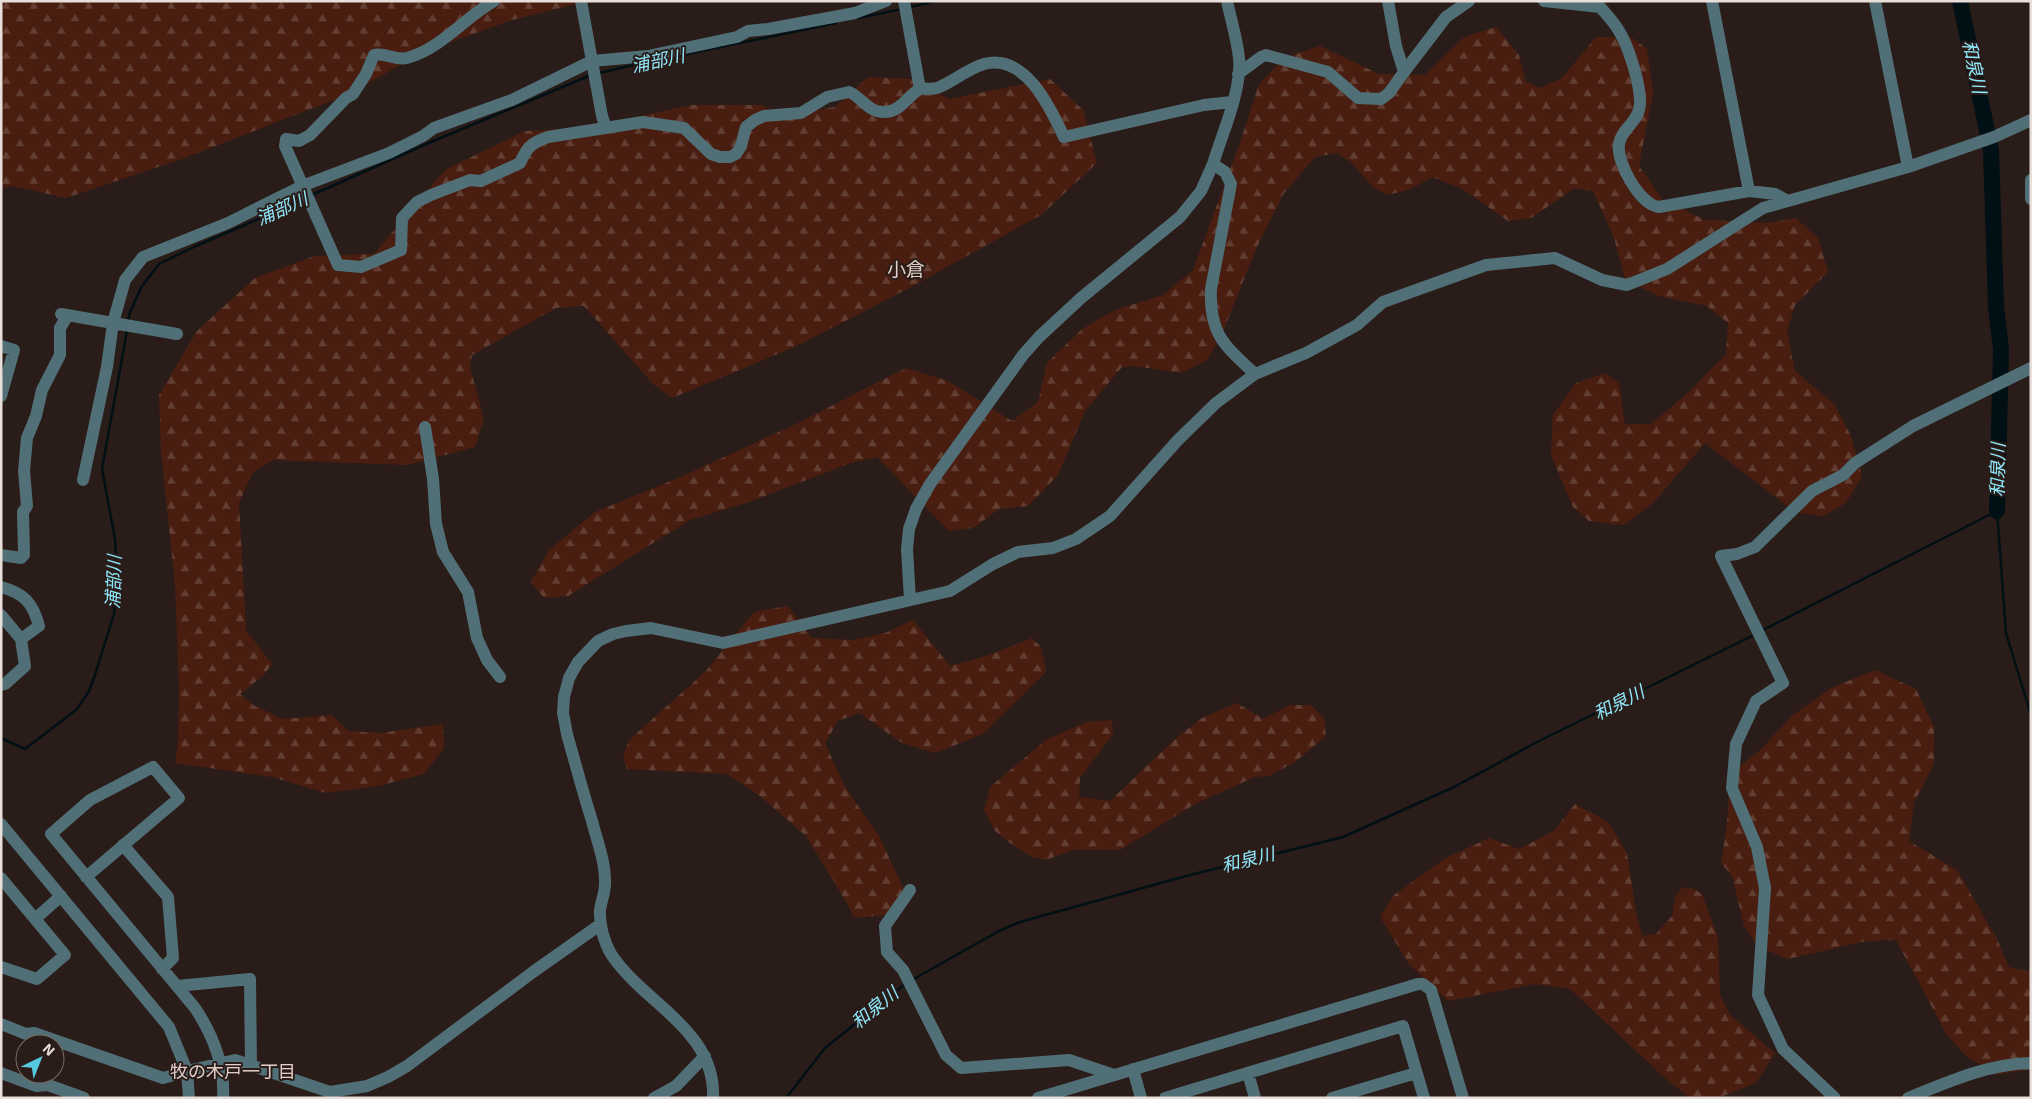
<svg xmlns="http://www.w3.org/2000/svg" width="2032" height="1099" font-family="'Exo 2','Noto Sans JP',sans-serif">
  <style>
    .forest { fill: url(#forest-firs) }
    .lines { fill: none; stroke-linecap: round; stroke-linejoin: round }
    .stream { stroke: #001015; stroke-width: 2.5 }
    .river { stroke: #001015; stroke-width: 16 }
    .minor { stroke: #506f76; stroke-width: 12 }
    .labels { text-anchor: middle; stroke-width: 4; stroke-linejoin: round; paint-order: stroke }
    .water-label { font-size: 18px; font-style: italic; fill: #8fe9fd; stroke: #2a1c18 }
    .neighbourhood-label { font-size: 18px; fill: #e2cec8; stroke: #2a1c18 }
    .quarter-label { font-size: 19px; fill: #e2cec8; stroke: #2a1c18 }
  </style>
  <defs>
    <pattern id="forest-firs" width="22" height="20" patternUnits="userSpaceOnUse" patternTransform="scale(1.25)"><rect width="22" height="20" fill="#491e10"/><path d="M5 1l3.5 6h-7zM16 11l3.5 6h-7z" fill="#633e32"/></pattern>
  </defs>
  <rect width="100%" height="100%" fill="#2a1c18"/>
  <path class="forest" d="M1 1H588L512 20 422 52 352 93 182 159 66 198 13 186 1 188Z
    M1496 27 1519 55 1526 82 1540 88 1562 78 1596 37H1631L1647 49 1653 93 1639 166 1662 199 1705 220 1769 223 1796 218 1818 238 1828 272 1795 305 1787 332 1795 371 1835 405 1851 436 1862 476 1846 503 1823 516 1795 512 1705 443 1653 503 1624 525 1589 521 1573 507 1551 455 1553 415 1576 383 1605 373 1619 383 1625 424H1651L1689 392 1726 354 1728 323 1707 306 1658 296 1625 279 1614 238 1593 191 1575 188 1531 218 1508 221 1461 188 1432 177 1411 189 1388 195 1374 188 1351 162 1337 153 1315 157 1284 193 1256 249 1222 334 1207 360 1181 373 1135 366 1122 367 1085 411 1058 475 1028 506 999 509 973 528 949 531 877 457 851 463 749 502 690 520 568 596 544 598 531 582 549 550 595 512 678 478 794 425 906 368 948 381 1012 421 1038 402 1047 363 1082 329 1115 310 1163 295 1193 270 1237 151 1259 84 1284 58 1320 46 1379 74 1425 75 1464 37Z
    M868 77 912 79 949 99 1050 79 1083 110 1097 163 1041 215 911 287 797 346 672 398 653 384 584 306 556 308 472 355 470 367 484 419 475 447 407 465 274 460 253 472 239 503 246 630 272 664 264 675 240 694 253 705 283 719 332 715 348 731 381 733 443 724 444 748 424 774 378 786 326 793 272 777 175 763 178 741 179 690 175 584 161 452 159 395 197 331 255 278 315 256 374 254 445 170 525 131 585 128 692 105H761L784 115 835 107Z
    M788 606 811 638 853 640 885 633 913 620 950 666 989 655 1032 638 1041 647 1046 672 983 734 935 753 902 743 859 713 838 721 825 743 845 787 879 836 906 894 886 915 854 918 847 903 806 836 760 796 727 774 627 769 623 757 629 740 705 672 754 612Z
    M1875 670 1916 689 1934 727V763L1914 803 1909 841 1957 870 1997 939 2009 967 2031 972V1069L1995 1075 1964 1054 1946 1033 1896 940 1866 941 1788 959 1757 946 1744 926 1732 876 1721 863C1726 834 1730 805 1728 776L1760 750 1792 716 1831 688Z
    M1237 703 1263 719 1290 705H1311L1324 718 1326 736 1295 762 1269 776 1255 777 1195 804 1120 850H1072L1046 860 1032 857 1010 843 995 831 984 810 990 787 1047 739 1087 722 1112 720 1113 734 1080 778 1079 797 1110 801 1175 739 1202 718Z
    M1575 804 1608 822 1627 853 1636 912 1642 936 1656 934 1672 916 1675 897 1683 887 1694 889 1702 894 1718 938 1720 995 1730 1015 1775 1053 1756 1083 1718 1098H1690L1666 1079 1570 989 1535 984 1448 1001 1409 964 1380 917 1394 895 1446 858 1489 838 1519 849 1554 831Z"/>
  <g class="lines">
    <path class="stream" d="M910 7 937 1
      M858 18 902 9
      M668 58 836 23
      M599 73 647 62
      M312 195 424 145 591 75
      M128 323 130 312 142 286 159 264 196 246 305 199
      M1761 631 1997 511 2006 633 2031 715
      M1 738 25 749 76 710 88 693 94 678 114 614 117 575 115 539 102 469 127 331
      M912 980 999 931 1020 922 1186 876 1343 837 1454 787 1539 741 1754 635
      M786 1098 825 1048 905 984"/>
    <path class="river" d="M1960 1 1991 150 1996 306 2001 350 1997 511"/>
    <path class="minor" d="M494 1C464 18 442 48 407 58 396 61 385 52 374 55L366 74 353 94 346 98 310 135 299 141 286 139 285 146 338 265 361 267 401 250 402 218 417 202 431 195 470 180 481 181 520 163C527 147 531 143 548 137L643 122 684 128 711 154 720 157H730L736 154 741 146 746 127 755 120 764 116 801 113 827 97 849 92C862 97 867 112 884 112 900 112 906 98 918 90 923 87 931 90 937 88 953 82 967 69 984 64 1025 53 1050 107 1064 137L1204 105 1232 102
      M581 1 602 116 606 128
      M904 1 920 89
      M1227 1C1231 20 1237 39 1239 58 1242 90 1222 134 1213 164L1225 172 1231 184 1211 289C1209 334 1224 345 1255 374
      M1388 1 1396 46 1404 72 1446 17 1469 1
      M1544 1 1600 7C1607 15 1614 22 1619 31 1629 47 1641 86 1640 104 1639 122 1621 129 1619 144 1616 162 1640 205 1659 207L1749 191
      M1712 1 1749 191 1775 194 1786 200
      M1875 1 1908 167
      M1238 74 1261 57 1266 55 1328 72 1358 98 1381 99 1389 93 1404 72
      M2031 180V199
      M61 314 177 334
      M1 346 14 350 1 396
      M425 427 433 479 436 524 443 552 468 592 477 638 487 660 500 677
      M83 480 107 367 113 323 125 280 143 257 228 223 302 186 389 153 423 136 434 128 512 100 592 61 648 56 737 37 748 31 768 29 855 13 886 1
      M1 555 21 558 24 555 23 512 27 506 24 471 27 438 36 416 42 390 60 355V328L68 315
      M1 587C24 593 33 603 39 626L21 639
      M910 600 907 549 909 529 916 509 930 484 1023 355 1039 337 1081 298 1180 217 1201 191 1213 164
      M1 615 21 639 25 666 5 684 1 685
      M1 824 169 1027 187 1071 189 1098
      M123 845 168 897 173 958 162 969
      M86 877 179 798 153 767 90 800 51 834 195 1008C213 1035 225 1065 223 1098
      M1 878 65 955 37 979 1 967
      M910 890 885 926 887 952 903 970 946 1055 961 1068 1069 1060 1114 1075
      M35 919 61 896
      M177 986 250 979 251 1066
      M1 1024 26 1034 34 1033 163 1078 174 1075
      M1133 1069 1141 1098
      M187 1071 235 1060 330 1092 367 1086 388 1077 407 1066 533 972 601 924
      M1 1073 36 1086 48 1085 84 1098
      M1248 1073 1255 1098
      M654 1098 676 1086 705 1056
      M713 1098C716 1030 644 1004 611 954 604 942 599 924 600 910 601 902 605 893 605 884 606 863 597 841 592 821 583 792 575 763 567 734L563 713 564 697 569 678 578 662 598 641 613 634 626 631 651 628 723 643 950 591 993 564 1018 552 1053 548 1076 539 1110 516 1178 440 1216 403 1255 374 1306 353 1357 325 1383 302 1486 265 1555 258 1602 280 1627 285 1667 269 1763 208 1908 167 1994 137 2031 120
      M1038 1098 1418 984H1423L1431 990 1463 1098
      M1165 1098 1403 1026 1424 1098
      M1332 1098 1416 1073
      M1835 1098 1783 1049 1758 995 1765 888 1757 847 1732 788 1736 744 1756 701 1783 683 1721 556 1737 554 1755 547 1812 491 1843 475 1855 463 1913 426 2031 368
      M1908 1098C1948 1082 1987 1064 2031 1063"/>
  </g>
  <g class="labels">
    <g class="water-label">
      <text transform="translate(658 61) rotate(-12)" y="6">浦部川</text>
      <text transform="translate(1974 67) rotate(78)" y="6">和泉川</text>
      <text transform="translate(282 209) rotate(-24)" y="6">浦部川</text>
      <text transform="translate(1998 470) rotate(-89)" y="6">和泉川</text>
      <text transform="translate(114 582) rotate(-88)" y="6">浦部川</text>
      <text transform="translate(1619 703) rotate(-27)" y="6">和泉川</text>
      <text transform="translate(1248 860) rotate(-14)" y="6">和泉川</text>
      <text transform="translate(875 1008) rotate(-39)" y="6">和泉川</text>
    </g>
    <g class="neighbourhood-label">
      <text x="233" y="1078">牧の木戸一丁目</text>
    </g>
    <g class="quarter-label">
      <text x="906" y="276">小倉</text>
    </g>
  </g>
  <rect width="2032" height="1099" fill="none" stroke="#e8deda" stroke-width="5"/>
  <g transform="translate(40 1059) rotate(43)"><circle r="24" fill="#2a1c18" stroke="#766a66"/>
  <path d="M0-4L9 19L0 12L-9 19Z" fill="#56c9e0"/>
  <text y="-8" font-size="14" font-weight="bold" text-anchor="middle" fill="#e8deda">N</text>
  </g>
</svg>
